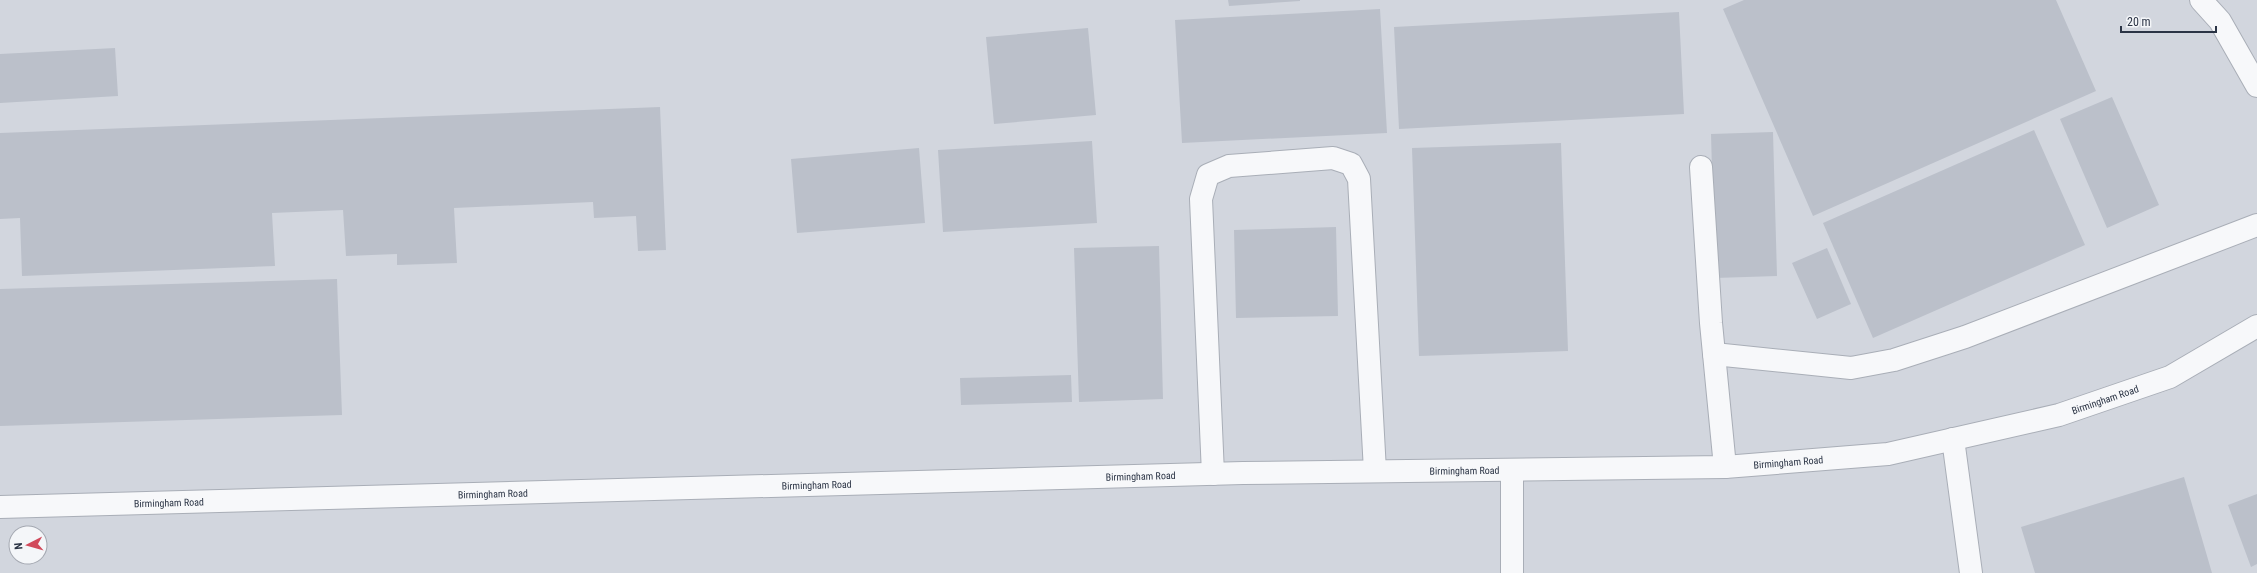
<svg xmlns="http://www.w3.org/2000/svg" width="2257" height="573" font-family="'Roboto Condensed',sans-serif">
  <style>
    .built { fill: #d2d6de; fill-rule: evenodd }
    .building { fill: #bbc0ca }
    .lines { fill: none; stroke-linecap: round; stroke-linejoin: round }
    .minor-casing { stroke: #a9aeb7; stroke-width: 24 }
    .minor { stroke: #f7f8fa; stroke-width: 22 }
    .labels { text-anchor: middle; stroke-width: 3; stroke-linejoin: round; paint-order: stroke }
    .street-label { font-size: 10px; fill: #2b3445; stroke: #f4f6f9 }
  </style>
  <rect width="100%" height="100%" fill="#e4e7ec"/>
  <path class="built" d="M0 0H2257V573H0ZM16 533H40V557H16Z"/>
  <path class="building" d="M1228 0H1300V1L1229 6Z
    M1744 0H2056L2096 91 1813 216 1723 9Z
    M1380 9 1387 133 1182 143 1175 20Z
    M1679 12 1684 114 1399 129 1394 27Z
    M1088 28 1096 115 994 124 986 37Z
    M115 48 118 96 0 103V54Z
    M2112 97 2159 205 2107 228 2060 119Z
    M660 107 666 250 638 251 636 216 594 218 593 202 454 208 457 263 397 265V254L346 256 343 210 272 213 275 266 22 276 20 218 0 219V133Z
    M2034 130 2085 245 1873 338 1823 223Z
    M1773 132 1777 276 1715 278 1711 134Z
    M1092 141 1097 223 943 232 938 150Z
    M1561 143 1568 351 1419 356 1412 148Z
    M919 148 925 223 797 233 791 159Z
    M1336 227 1338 316 1236 318 1234 230Z
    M1159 246 1163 399 1079 402 1074 248Z
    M1827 248 1851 304 1817 319 1792 263Z
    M337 279 342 415 0 426V289Z
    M1071 375 1072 402 961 405 960 378Z
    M2184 477 2212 573H2035L2021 527Z
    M2257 494V564L2251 567 2228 505Z"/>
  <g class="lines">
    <g class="minor-casing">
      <g id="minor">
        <path d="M2201 0 2220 21 2257 86"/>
        <path d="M1701 167 1711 323 1725 467"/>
        <path d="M1714 354 1851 368 1894 360 1965 337 2257 225"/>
        <path d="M1953 439 1971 573"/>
        <path d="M1512 470V573"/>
        <path d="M1213 474 1201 199 1208 175 1229 166 1333 158 1351 164 1359 179 1375 471"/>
        <path id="s1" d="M0 507 1243 473 1725 467 1888 454 2059 415 2170 377 2257 326"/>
      </g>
    </g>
    <use href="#minor" class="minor"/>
  </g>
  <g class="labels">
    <g class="street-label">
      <text dy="4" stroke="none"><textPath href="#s1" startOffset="2113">Birmingham Road</textPath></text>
      <text dy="4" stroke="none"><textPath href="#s1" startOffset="1789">Birmingham Road</textPath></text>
      <text dy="4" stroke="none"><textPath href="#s1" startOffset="1465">Birmingham Road</textPath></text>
      <text dy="4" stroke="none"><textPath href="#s1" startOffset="1141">Birmingham Road</textPath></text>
      <text dy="4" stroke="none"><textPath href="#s1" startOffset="817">Birmingham Road</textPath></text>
      <text dy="4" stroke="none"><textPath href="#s1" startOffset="493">Birmingham Road</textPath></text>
      <text dy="4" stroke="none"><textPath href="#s1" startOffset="169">Birmingham Road</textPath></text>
    </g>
  </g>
  <g transform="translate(28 545) rotate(264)"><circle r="19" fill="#f4f6f9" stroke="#a4a8b1"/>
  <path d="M0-3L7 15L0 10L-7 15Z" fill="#d1495b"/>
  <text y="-6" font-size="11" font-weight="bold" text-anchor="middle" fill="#2b3445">N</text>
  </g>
  <path d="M2121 26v6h95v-6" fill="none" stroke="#2b3445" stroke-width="2"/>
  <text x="2127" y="26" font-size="12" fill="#2b3445" stroke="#f4f6f9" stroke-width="3" paint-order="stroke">20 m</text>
</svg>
